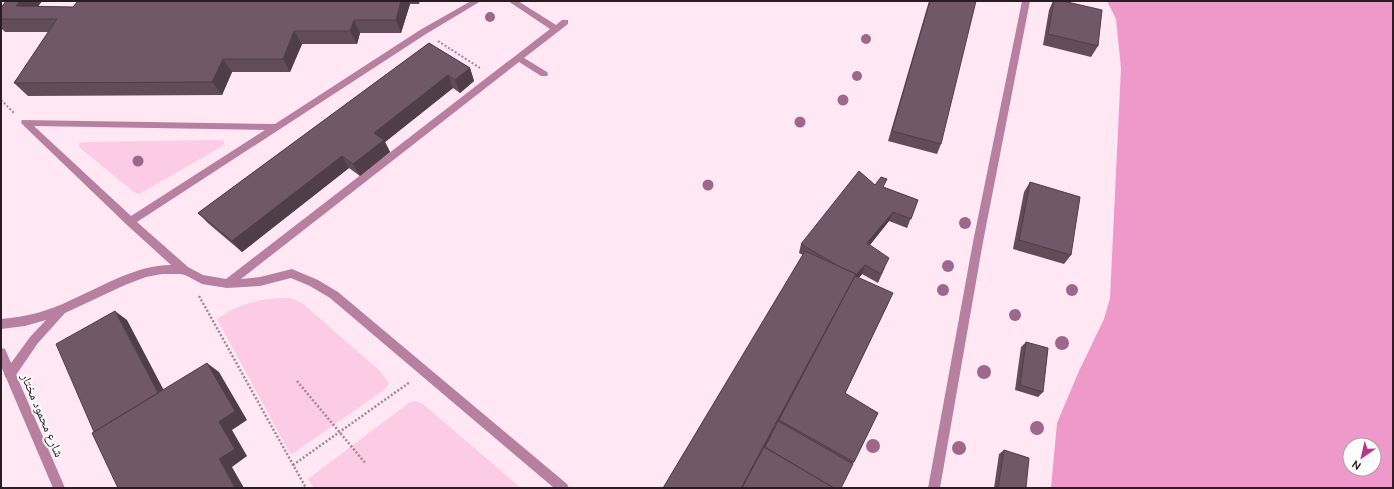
<svg xmlns="http://www.w3.org/2000/svg" width="1394" height="489" font-family="Ubuntu,'Noto Naskh Arabic',sans-serif">
  <style>
    .green { fill: #fccbe6 }
    .water { fill: #ef99cb; fill-rule: evenodd }
    .lines { fill: none; stroke-linecap: round; stroke-linejoin: round }
    .path-far1 { stroke: #9c8a94; stroke-width: 2; stroke-dasharray: 2 2; stroke-linecap: butt }
    .path { stroke: #9c8a94; stroke-width: 2.5; stroke-dasharray: 2 2; stroke-linecap: butt }
    .lane { fill: #b880a0; fill-rule: evenodd }
    .street { fill: #b880a0; fill-rule: evenodd }
    .tree { fill: #9e688c }
    .wall { fill: #614c58 }
    .shaded-wall { fill: #4f3e47 }
    .building { fill: #715866; stroke: #4f3e47 }
    .labels { text-anchor: middle; stroke-width: 4; stroke-linejoin: round; paint-order: stroke }
    .street-label { font-size: 13px; fill: #281d23; stroke: #fcfcfc }
  </style>
  <rect width="100%" height="100%" fill="#ffe7f4"/>
  <path class="green" d="M220 140 224 141V144L221 147 139 194 134 192 79 147V143L85 142Z
    M289 298 302 303 380 371 389 383 384 390 292 454 289 452 217 319C241 303 260 298 289 298Z
    M416 401 423 404 521 488H314L308 479 410 402Z"/>
  <path class="water" d="M1107 1H1393V488H1051L1057 423 1079 371 1104 319 1110 298 1121 68 1116 19ZM1350 445H1374V469H1350Z"/>
  <g class="lines">
    <path class="path-far1" d="M438 41 480 68
      M1 100 15 114"/>
    <path class="path" d="M199 296 306 488
      M297 381 366 464
      M293 465 410 382"/>
    <path class="lane" d="M471 1H481L426 34 137 222 188 267 203 275 226 279 550 29 508 1H518L556 25 562 20H568V24L524 58 547 72 548 74 547 76H541L519 62 241 279 260 277 292 269 318 280 338 292 567 484 569 488H554L330 298 310 286 291 278 260 286 227 288 202 284 185 275 180 274H162L146 277 125 285 65 313 38 343 14 378 10 379 6 378 4 374 6 370 30 337 46 320 25 326 1 329V319C26 317 49 311 71 300 103 286 136 265 171 265L127 225 22 124 21 122 22 120 275 124 420 30ZM34 126 265 130 131 216Z
      M1022 1H1030L983 242 940 488H928L973 242Z"/>
    <path class="street" d="M1 348 5 349 65 488H53L1 366Z"/>
  </g>
  <g class="tree">
    <circle cx="490" cy="17" r="5"/>
    <circle cx="866" cy="39" r="5"/>
    <circle cx="857" cy="76" r="5"/>
    <circle cx="843" cy="100" r="5.5"/>
    <circle cx="800" cy="122" r="5.5"/>
    <circle cx="138" cy="161" r="5.5"/>
    <circle cx="708" cy="185" r="5.5"/>
    <circle cx="965" cy="223" r="6"/>
    <circle cx="948" cy="266" r="6"/>
    <circle cx="943" cy="290" r="6"/>
    <circle cx="1072" cy="290" r="6"/>
    <circle cx="1015" cy="315" r="6"/>
    <circle cx="1062" cy="343" r="7"/>
    <circle cx="984" cy="372" r="7"/>
    <circle cx="1037" cy="428" r="7"/>
    <circle cx="873" cy="446" r="7"/>
    <circle cx="959" cy="448" r="7"/>
  </g>
  <path class="wall" d="M6 1H42L38 6 73 7 78 1H420L419 4H410L401 33H360L357 44H302L290 72H232L222 95 28 96 14 83 48 32H5L1 28V8Z
    M929 1 941 144 937 154 888 141Z
    M1053 1H1063L1098 46 1091 57 1043 45 1049 10Z
    M429 43 470 68 474 81 460 93 453 88 385 142 390 152 360 176 349 168 242 252 209 224 198 213Z
    M1030 182 1071 255 1064 264 1013 249 1024 192Z
    M875 185 884 187 918 200 907 228 889 221 870 245 885 267 878 283 862 274 859 278 889 302 845 394 878 413 853 464 663 488 803 255 799 253 801 244Z
    M1026 342 1043 392 1038 397 1015 390 1021 347Z
    M1004 450 1026 488H994L999 454Z"/>
  <path class="shaded-wall" d="M20 1H42L29 19 16 6Z
    M401 1H408L410 4 401 33 396 20Z
    M354 20 360 33 357 44 350 31Z
    M294 31 302 44 290 72 283 59Z
    M223 59 232 72 222 95 212 82Z
    M470 68 474 81 460 93 455 80Z
    M448 75 453 88 385 142 390 152 360 176 353 164 374 133Z
    M342 156 349 168 242 252 232 241Z
    M893 212 889 221 864 252 867 243Z
    M865 265 862 274 852 285 779 420 778 424 743 488H741L856 274Z
    M115 311 127 320 170 402 159 395Z
    M207 363 219 372 247 420 232 430 247 456 232 467 244 488H235L219 459Z"/>
  <path class="building" d="M6 1H20L16 6 73 7 78 1H401L396 20H354L350 31H294L283 59H223L212 82 14 83 57 19H1V8Z
    M930 1H976L941 144 892 131Z
    M1054 1H1063L1102 10 1098 46 1048 34Z
    M429 43 470 68 455 80 448 75 374 133 384 140 353 164 342 156 232 241 198 213Z
    M859 171 875 185 881 177 887 179 883 187 918 200 911 219 893 212 867 243 889 258 881 274 865 265 855 276 856 274 840 267 801 244Z
    M1030 182 1080 197 1071 255 1019 240Z
    M805 251 856 274 741 488H663Z
    M855 276 893 293 845 393 878 413 854 462 779 420Z
    M115 311 158 393 94 432 56 344Z
    M1026 342 1048 348 1043 392 1020 385Z
    M207 363 235 411 219 422 235 449 219 459 235 488H118L92 433Z
    M778 421 853 464 841 488H834L765 447Z
    M764 447 834 488H742Z
    M1004 450 1029 458 1026 488H998Z"/>
  <g class="labels">
    <g class="street-label">
      <text transform="translate(43 415) rotate(67)" y="5">شارع محمود مختار</text>
    </g>
  </g>
  <rect width="1394" height="489" fill="none" stroke="#281d23" stroke-width="4"/>
  <g transform="translate(1362 457) rotate(214)"><circle r="19" fill="#fcfcfc" stroke="#a7a3a5"/>
  <path d="M0-3L7 15L0 10L-7 15Z" fill="#b5398a"/>
  <text y="-6" font-size="11" font-weight="bold" text-anchor="middle" fill="#281d23">N</text>
  </g>
</svg>
